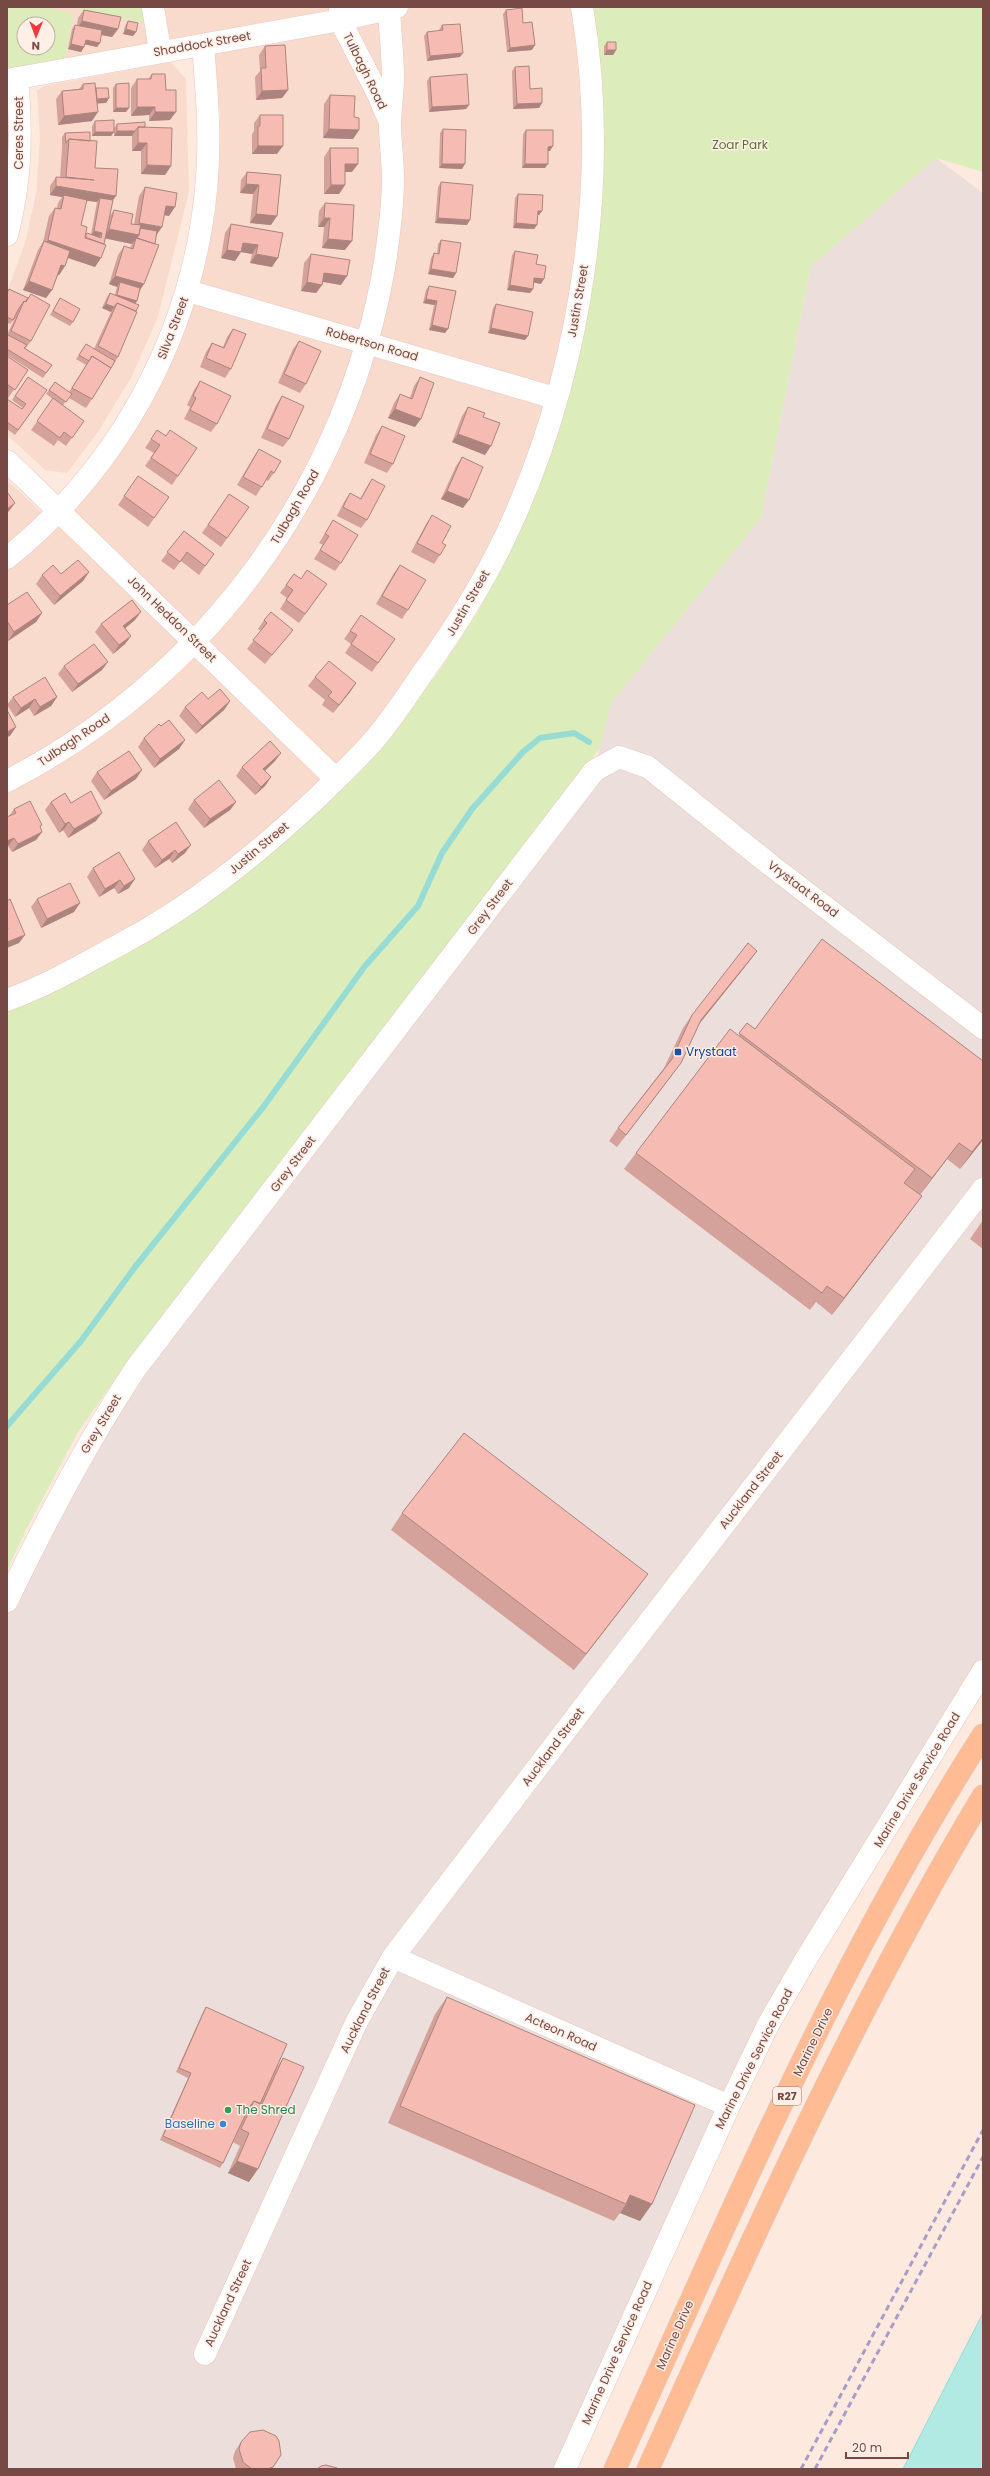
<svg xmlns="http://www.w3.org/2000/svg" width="990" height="2476" font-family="Poppins,sans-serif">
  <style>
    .residential { fill: #f9dbce; fill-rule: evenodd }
    .industrial { fill: #ecdeda }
    .green { fill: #dcedbb; fill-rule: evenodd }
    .water { fill: #b1e9e3; stroke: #96dcd5 }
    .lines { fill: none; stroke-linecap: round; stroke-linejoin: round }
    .stream { stroke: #96dcd5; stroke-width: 6 }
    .minor-casing { stroke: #e8c7be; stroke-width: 23 }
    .primary-casing { stroke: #d9cccb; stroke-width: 23 }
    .minor { stroke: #fff; stroke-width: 22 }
    .primary { stroke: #ffbb94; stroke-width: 22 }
    .rail { stroke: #a89cc8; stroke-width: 3; stroke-dasharray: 6 4; stroke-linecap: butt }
    .wall { fill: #d4a29a; fill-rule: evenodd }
    .shaded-wall { fill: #ac847d }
    .building { fill: #f6bcb3; stroke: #ac847d }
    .transit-dot { fill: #1a4fb4; stroke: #ffefe6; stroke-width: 1.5 }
    .leisure-dot { fill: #2e9e5b; stroke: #ffefe6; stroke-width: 1.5 }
    .shop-dot { fill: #3f7fe0; stroke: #ffefe6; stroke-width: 1.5 }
    .labels { text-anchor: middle; stroke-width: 3; stroke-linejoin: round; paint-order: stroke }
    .shield { fill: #ffefe6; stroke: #9f7b75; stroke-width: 1 }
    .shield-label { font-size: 11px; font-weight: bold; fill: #764944 }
    .street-label { font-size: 12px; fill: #764944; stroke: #ffefe6 }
    .park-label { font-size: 12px; fill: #577236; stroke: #ffefe6 }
    .transit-label { font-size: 12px; fill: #164399; stroke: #ffefe6; text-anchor: start }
    .leisure-label { font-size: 12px; fill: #27864d; stroke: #ffefe6; text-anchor: start }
    .shop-label { font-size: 12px; fill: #366cbe; stroke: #ffefe6; text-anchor: end }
  </style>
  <rect width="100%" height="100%" fill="#fee9de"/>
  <path class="residential" d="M7 7H580L591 102 573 327 515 511 374 738 191 899 7 997V480L55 525 153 399 174 355 192 309 206 262 215 214 219 165 220 116 212 34 18 70ZM24 24H48V48H24Z
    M171 62 186 79 189 191 158 317 131 378 98 432 67 473 45 470 7 435V291L25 243 36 194 40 138 37 91 44 86Z"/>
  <path class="industrial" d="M936 158 983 193V1671L806 1959 565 2469H7V1601L99 1424 594 771 611 703 761 518 811 266Z"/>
  <path class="green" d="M7 7H46L74 14 65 59 7 71ZM24 24H48V48H24Z
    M69 7H144L146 23Z
    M593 7H981L983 11V172L936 158 811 266 761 518 611 703 600 748 126 1364 78 1432 26 1530 7 1570V1008L148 940 418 699 440 670 477 613 501 565 570 390Z"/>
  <path class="water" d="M983 2313V2469H903Z"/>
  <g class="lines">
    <path class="stream" d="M7 1426 81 1341 135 1267 264 1106 365 966 418 906 442 853 472 809 523 752 540 738 574 733 589 742"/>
    <g class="minor-casing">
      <path id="minor" d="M153 7 160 51
        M340 7V20L378 94 388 118
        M7 80 340 20 397 7
        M7 235C21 182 22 132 17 78
        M188 291 555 398
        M7 461 336 779
        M7 558C120 467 192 334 206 190 211 141 207 93 203 45
        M7 781C207 678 348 485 385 262 389 235 393 207 393 179 393 161 390 142 390 124 390 109 393 93 393 78 393 55 390 32 389 9
        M7 1000C46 986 82 965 119 945 193 906 257 854 318 797 337 778 357 760 375 739 392 719 407 696 422 674 458 624 492 569 516 513 583 359 610 173 582 7
        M7 1601C46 1520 87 1442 136 1368L594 771 619 757 648 767 773 867 983 1028
        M393 1957 729 2106
        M205 2354 357 2021 393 1957 595 1692 983 1189
        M565 2469 729 2106 769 2023 806 1959 983 1671"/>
    </g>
    <g class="primary-casing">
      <path id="primary" d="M615 2469C728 2220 835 1966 983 1735
        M648 2469C751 2241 854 2011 983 1796"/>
    </g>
    <use href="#minor" class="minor"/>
    <use href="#primary" class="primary"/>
    <path class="rail" d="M801 2469 983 2130
      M815 2469 983 2157"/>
  </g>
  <path class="wall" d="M84 10 118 29 112 37 101 35 100 43 97 47 85 44 84 47 81 52 68 49 72 29 75 25H77L78 18Z
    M506 10 523 23 532 50 507 52 503 14Z
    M128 21 136 32 133 36 123 34 125 26Z
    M442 25 460 57 427 61 424 36 427 32 439 31V30Z
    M607 42 616 50 613 55H604V46Z
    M265 46 288 90 282 98 256 100 255 77 260 71 259 55Z
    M515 67 530 89 542 103 539 108 513 109 512 71Z
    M152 74 166 90 170 120 149 121V115L131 116V88L137 79H148Z
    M430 77 469 105 466 109 429 112 427 81Z
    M83 84 96 88 109 98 106 103H97L92 121 58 125 56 99 62 91 79 89Z
    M116 84 126 112H113V88Z
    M330 95 354 117 359 130 353 139 323 138 324 104Z
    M260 115 277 154H252V134L254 131V123Z
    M95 121 114 132 111 136H92V126Z
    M117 124 145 127 171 166 165 175 141 174V151H132V136H114V128Z
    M443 129 462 169 439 168 440 133Z
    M526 130 550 151H548L545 168H522L523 134Z
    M65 133 90 141 95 168 116 196 113 200 109 217 114 210 131 224H134L139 196 145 187 169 216 164 215 156 236 137 301 135 303 118 357 92 399 86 408 69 398 63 405 84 421 66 446 58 440 54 446 31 430 53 399 46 394 55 382 69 392 86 365 76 359 86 344 94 349 111 312 102 308 107 297 110 293 115 295 117 287 109 284 118 255 124 246 130 248 132 244 105 238 95 267 68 258 65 266 59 275H58L52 290 46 298 23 290 38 250 43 242 49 216 55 208H57L58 203 62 197 50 195V186L56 177 60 178 62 148V137ZM86 201 97 202 91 234 87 233 86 234 81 225Z
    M330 148 352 172H345V185L339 194H324V157Z
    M247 172 281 175 271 225 250 223 253 194 240 193 241 180Z
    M441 182 467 225 435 223 438 187Z
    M518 194 542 211 539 215H537V225L534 229 513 228 515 198Z
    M325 203 345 250 322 248 324 227H318L319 211Z
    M231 224 283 233 272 267 250 263 252 254 241 252 235 261 221 258 225 233Z
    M441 240 456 273 453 278 428 274 431 258 434 253 437 254 438 244Z
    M515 251 536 264 541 284 533 282V289L530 293 507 290 512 255Z
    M311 254 341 285 323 282 322 285 316 293 301 291 304 263Z
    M429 286 456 291 445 333 429 330 434 305 423 303 426 290Z
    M9 289 28 298 31 294V341L25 349 52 365 43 378 7 355V335L15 318 10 324 7 323V292Z
    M60 298 73 322 70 326 50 315Z
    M496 304 525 340 488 333 493 308Z
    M233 329 231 369 225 378 200 367 206 352 212 343 223 347 227 337Z
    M299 341 306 384 300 393 278 383 293 349Z
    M7 356 28 370 8 398 7 397Z
    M28 377 47 390 15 435 7 429V399L22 409 23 408 12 400Z
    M420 377 415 427 388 418 394 403 400 394 410 398 414 386Z
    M200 381 217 424 211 432 184 419 190 407 187 405 194 390Z
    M282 396 289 439 283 447 261 438 276 405Z
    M468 407 483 417 485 455 452 442 462 416Z
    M382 426 393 464 387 473 364 463 376 435Z
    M157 430 166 436 197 448 172 485 145 466 154 453 145 448Z
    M259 449 274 473 268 481 266 480 256 496 237 485 253 458Z
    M462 457 463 508 441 499 456 466Z
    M138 476 169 497 148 527 118 505Z
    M372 479 367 520 361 528 337 516 344 502 350 493 360 499 366 488Z
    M229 494 249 507 221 547 202 533Z
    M432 515 442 543 440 555 434 564 411 552 426 524Z
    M333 520 341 563 335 571 314 559 323 545 319 543Z
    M184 531 214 554 199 575 181 561 174 570 161 561Z
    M400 565 408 610 402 619 376 604 394 573Z
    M89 572 83 581 54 605 36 584 42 575 61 574Z
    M294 574 301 579 327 584 299 623 280 609 287 598 280 593Z
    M7 605 42 613 36 622 8 641 7 639Z
    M361 615 395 639 372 672 345 653 351 644 344 639Z
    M135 620 125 628 131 636 125 644 113 654 95 632 101 624Z
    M264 620 293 630 286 638 265 664 247 649 261 631 258 629Z
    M64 666 102 670 72 692 58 674Z
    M315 677 356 683 350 692 333 713 322 705 325 700 308 686Z
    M13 697H57L51 706 34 716 29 708 15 717 7 705Z
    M208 699 230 701 224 710 196 734 179 716 185 707Z
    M161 726 185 740 179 749 154 768 138 747 144 738Z
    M281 753 275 761 265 771 271 777 265 786 255 795 236 776 242 767Z
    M97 772 136 779 104 800 91 781Z
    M194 800 236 802 230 810 204 828 188 809Z
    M51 802 71 803 96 821 68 838 63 830 59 833 45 810Z
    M14 809 42 832 36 840 12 852 8 846 7 847V817L9 816Z
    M148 841 185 853 172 863 169 859 155 868 142 850Z
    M119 852 129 888 118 894 114 888 99 897 87 877 93 868Z
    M37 899 74 912 41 928 31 907Z
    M757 951 748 963 699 1024 672 1075 617 1147 609 1141 618 1128 664 1068 683 1028 692 1015Z
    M747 1023 755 1029 983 1061V1140L960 1169 947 1159 920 1195 910 1212 832 1315 816 1302 810 1310 624 1169 636 1153 738 1036Z
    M983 1220V1249L970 1239Z
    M402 1513 636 1590 574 1670 391 1530Z
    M447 1997 652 2204 640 2221 620 2213 614 2221 388 2123 435 2014Z
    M206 2007 277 2067 283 2058 249 2182 228 2173 240 2146 233 2142 223 2163 220 2168 160 2140 188 2078 176 2072 203 2012Z
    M241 2442 281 2455 272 2469H236L233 2458 235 2451Z"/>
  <path class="shaded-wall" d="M82 21 118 29 112 37 76 30Z
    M126 29 136 32 133 36 123 34Z
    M86 40 100 43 97 47 83 44Z
    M71 44 84 47 81 52 68 49Z
    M535 45 532 50 507 52 510 48Z
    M607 50H616L613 55H604Z
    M463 53 460 57 427 61 430 56Z
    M288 90 282 98 256 100 262 91Z
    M109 98 106 103 90 104 93 100Z
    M542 103 539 108 513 109 517 104Z
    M469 105 466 109 429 112 432 107Z
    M137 107H155L149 115 131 116Z
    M116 108H129L126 112H113Z
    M98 112 92 121 58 125 64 116Z
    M155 112H176L170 120 149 121Z
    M329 129 359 130 353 139 323 138Z
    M117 131H135L132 136H114Z
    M95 132H114L111 136H92Z
    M138 143H147L141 151H132Z
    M258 146H283L277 154H252Z
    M553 146 550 151H545L548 147Z
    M345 164H358L352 172H339Z
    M442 164H465L462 169 439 168Z
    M525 164H548L545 168H522Z
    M147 165 171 166 165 175 141 174Z
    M66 177 94 180 60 186Z
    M246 184 259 185 253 194 240 193Z
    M331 185H345L339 194H324Z
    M56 186 116 196 110 204 100 198 97 202 63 197 64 195 62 197 50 195Z
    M166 206 175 207 169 216 160 214Z
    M538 211H542L539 215H535Z
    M256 214 277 216 271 225 250 223Z
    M324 218H330L324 227H318Z
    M438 218 470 220 467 225 435 223Z
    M139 223 162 227 156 236 133 232Z
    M516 223 537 225 534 229 513 228Z
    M109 229 139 235 132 244 103 238Z
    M94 231 102 233 99 237 91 235Z
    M328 239 352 241 345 250 322 248Z
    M48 240 101 258 95 267 42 249Z
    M243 243 258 245 252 254 241 252 235 261 221 258 227 250Z
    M256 254 278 258 272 267 250 263Z
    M61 265 65 266 59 275 55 274Z
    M431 269 456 273 453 278 428 274Z
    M324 273 347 276 341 285 318 281Z
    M115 276 144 284 138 293 120 282 117 287 109 284Z
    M534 278 544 279 541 284 531 282Z
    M29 281 52 290 46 298 23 290Z
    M307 282 322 285 316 293 301 291Z
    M510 285 533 289 530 293 507 290Z
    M117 295 137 301 134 305 114 299Z
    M426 299 437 301 434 305 423 303Z
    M106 304 114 307 111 312 102 308Z
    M432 325 448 329 445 333 429 330Z
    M491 328 528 336 525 340 488 333Z
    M395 409 421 419 415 427 388 418Z
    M458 434 491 446 485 455 452 442Z
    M447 491 469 500 463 508 441 499Z
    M15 503 9 511 7 513V509Z
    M89 572 83 581 54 605 60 596Z
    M141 612 135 620 117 635 123 626Z
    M42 613 36 622 8 641 14 632Z
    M131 636 125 644 113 654 119 645Z
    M108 662 102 670 72 692 78 684Z
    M356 683 350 692 333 713 339 705Z
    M57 697 51 706 34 716 40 707Z
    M35 699 29 708 15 717 21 708Z
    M230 701 224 710 196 734 202 726Z
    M16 727 10 736 7 737V732Z
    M185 740 179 749 154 768 160 759Z
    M281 753 275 761 257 778 263 769Z
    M142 770 136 779 104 800 111 791Z
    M271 777 265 786 255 795 261 787Z
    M236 802 230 810 204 828 210 819Z
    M102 813 96 821 68 838 74 829Z
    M69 822 63 830 59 833 65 824Z
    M42 832 36 840 12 852 18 844Z
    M14 838 8 846 7 847V841Z
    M191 845 185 853 172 863 178 854Z
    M175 850 169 859 155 868 162 860Z
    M135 879 129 888 118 894 124 886Z
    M120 880 114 888 99 897 105 889Z
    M80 903 74 912 41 928 47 919Z
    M25 935 19 943 7 948V942Z
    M757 951 748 963 692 1033 701 1020Z
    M681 1063 672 1075 617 1147 626 1135Z
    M983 1138V1140L960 1169 972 1152Z
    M959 1143 920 1195 932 1178Z
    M922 1196 910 1212 832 1315 844 1298Z
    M648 1574 636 1590 574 1670 586 1654Z
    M237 2161 258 2169 249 2182 228 2173Z
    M630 2195 652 2204 640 2221 620 2213 626 2204Z"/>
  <path class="building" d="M522 8 523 23 532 22 535 45 510 48 506 10Z
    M84 10 121 17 118 29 82 21Z
    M128 21 138 23 136 32 126 29Z
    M460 24 463 53 430 56 427 32 443 30 442 25Z
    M75 25 102 30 100 43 86 40 84 47 71 44Z
    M607 42H616V50H607Z
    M285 45 288 90 262 91 261 68H266L265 46Z
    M529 66 530 89 542 88V103L517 104 515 67Z
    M152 74H165L166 90H176V112H155V107H137V79H151Z
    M467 74 469 105 432 107 430 77Z
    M95 83 98 112 64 116 62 91 83 89V84Z
    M129 83V108H116V84Z
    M96 88H108L109 98 97 99Z
    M330 95 355 96 354 117 359 118V130L329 129Z
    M260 115H283V146H258V126H260Z
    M114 120V132H95V121Z
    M145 122V127H138L135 131H117V124Z
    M138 127 172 128 171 166 147 165V143H138Z
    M443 129 466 130 465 164H442Z
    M526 130H553V146L548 147V164H525Z
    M90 132V141L69 139 66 143 65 133Z
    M69 139 97 141 95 168 118 169 116 196 56 186V177L94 180 66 177Z
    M330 148H358V164H345V185H331Z
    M247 172 281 175 277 216 256 214 259 185 246 184Z
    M441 182 473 185 470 220 438 218Z
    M145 187 177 193 175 207 166 206 162 227 139 223Z
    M518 194 543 195 542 211H538L537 225 516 223Z
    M64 195 87 200 81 225 87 227 85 237 106 245 101 258 48 240 55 208 61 209Z
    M100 198 113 200 104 244 85 238 87 233 101 238 102 233 94 231Z
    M325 203 354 205 352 241 328 239 330 218H324Z
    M114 210 133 214 131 224 141 225 139 235 109 229Z
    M231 224 283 233 278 258 256 254 258 245 243 243 241 252 227 250Z
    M140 228 157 231 155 244 137 238 139 235Z
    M136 238 159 245 144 284 115 276 124 246 133 249Z
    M441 240 461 243 456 273 431 269 434 253 439 254Z
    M44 241 70 251 65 266 61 265 52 290 29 281Z
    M515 251 538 255 536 264 546 266 544 279 534 278 533 289 510 285Z
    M311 254 350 260 347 276 324 273 322 285 307 282Z
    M120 282 140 288 137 301 117 295Z
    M429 286 456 291 448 329 432 325 437 301 426 299Z
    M9 289 28 298 25 302 24 301 18 310 13 320 7 317V293Z
    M110 293 139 305 136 311 117 303 114 307 106 304Z
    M31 294 50 305 31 341 11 331 24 301 26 302Z
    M60 298 80 309 73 322 53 311Z
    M117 303 137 312 118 357 98 346Z
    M496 304 533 312 528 336 491 328Z
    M233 329 246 334 231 369 206 358 212 343 224 348Z
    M8 335 27 345 24 348 52 365 46 373 7 349V337Z
    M299 341 321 351 306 384 284 374Z
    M86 344 115 361 111 368 92 356 89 361 79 355Z
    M7 356 28 370 15 390 7 384Z
    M92 356 111 368 92 399 72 388Z
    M28 377 47 390 18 430 7 422V399L22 409 26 404 15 396Z
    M420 377 434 383 421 419 395 409 400 394 412 399Z
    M200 381 231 396 217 424 190 410 196 398 193 396Z
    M55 382 72 394 66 402 49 390Z
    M282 396 304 406 289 439 267 429Z
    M53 398 84 421 72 438 64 432 60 438 37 421Z
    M468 407 485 413 483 417 500 423 491 446 458 434Z
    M382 426 405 436 393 464 370 454Z
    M157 430 166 436 170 430 197 448 178 476 151 458 160 445 151 439Z
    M259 449 281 461 274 473 271 471 262 487 243 477Z
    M462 457 483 467 469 500 447 491Z
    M138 476 169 497 154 518 124 496Z
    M372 479 385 486 367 520 343 507 350 493 361 499Z
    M7 492 15 503 7 509Z
    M229 494 249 507 227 538 208 525Z
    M432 515 451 526 442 543 446 545 440 555 417 543Z
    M333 520 358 535 341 563 320 550 329 536 325 534Z
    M184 531 214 554 205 566 187 552 180 562 167 552Z
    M78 560 89 572 60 596 42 575 53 565 61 574Z
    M400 565 426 580 408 610 382 596Z
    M307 570 327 584 305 614 286 600 293 590 286 585 294 574 301 579Z
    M27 592 42 613 14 632 7 621V605Z
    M132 600 141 612 123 626 131 636 119 645 101 624Z
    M271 612 293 630 272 655 253 640 267 623 264 620Z
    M361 615 395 639 378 663 351 644 357 635 350 631Z
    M94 644 108 662 78 684 64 666Z
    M329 661 356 683 339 705 328 696 332 692 315 677Z
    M45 677 57 697 40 707 35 699 21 708 13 697Z
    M220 689 230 701 202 726 185 707 202 692 208 699Z
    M7 710 16 727 7 732Z
    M169 720 185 740 160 759 144 738 159 724 161 726Z
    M270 741 281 753 263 769 271 777 261 787 242 767Z
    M129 751 142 770 111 791 97 772Z
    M219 780 236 802 210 819 194 800Z
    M91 791 102 813 74 829 69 822 65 824 51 802 65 793 71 803Z
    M30 801 42 825 40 826 42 832 18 844 14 838 7 841V817L16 813 14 809Z
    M176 822 191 845 178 854 175 850 162 860 148 841Z
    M119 852 135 879 124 886 120 880 105 889 93 868Z
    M70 883 80 903 47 919 37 899Z
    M10 899 25 935 7 942V929H8L7 926V901Z
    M822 939 983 1061V1138L972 1152 959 1143 932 1178 739 1033 747 1023 755 1029Z
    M748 943 757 951 701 1020 681 1063 626 1135 618 1128 672 1059 692 1015Z
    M730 1029 915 1169 904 1183 922 1196 844 1298 827 1286 822 1293 636 1153Z
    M464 1433 648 1574 586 1654 402 1513Z
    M447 1997 695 2105 652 2204 630 2195 626 2204 400 2106Z
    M206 2007 287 2044 260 2104 254 2101 248 2109 223 2163 163 2136 191 2073 179 2068Z
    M283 2058 304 2067 258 2169 237 2161 249 2133 241 2129 254 2101 262 2104Z
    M263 2430 276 2436 279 2441 281 2455 273 2467 267 2469H252L243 2462 239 2449 241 2442 250 2432Z
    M326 2465 337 2468V2469H317L321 2466Z"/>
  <rect class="transit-dot" x="674" y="1048" width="8" height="8" rx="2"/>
  <circle class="leisure-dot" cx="228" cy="2110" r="4"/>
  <circle class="shop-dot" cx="223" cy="2124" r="4"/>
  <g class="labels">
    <rect class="shield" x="773" y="2087" width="28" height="18" rx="3"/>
    <g class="shield-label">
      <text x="787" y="2100">R27</text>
    </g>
    <g class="street-label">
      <text transform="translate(202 44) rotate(-10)" y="4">Shaddock Street</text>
      <text transform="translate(365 71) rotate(64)" y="4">Tulbagh Road</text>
      <text transform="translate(19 133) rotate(-90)" y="4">Ceres Street</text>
      <text transform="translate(578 301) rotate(-80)" y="4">Justin Street</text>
      <text transform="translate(173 328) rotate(-69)" y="4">Silva Street</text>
      <text transform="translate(372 344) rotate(16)" y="4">Robertson Road</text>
      <text transform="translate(295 507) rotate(-60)" y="4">Tulbagh Road</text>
      <text transform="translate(468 603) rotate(-60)" y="4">Justin Street</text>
      <text transform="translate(172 619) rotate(44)" y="4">John Heddon Street</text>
      <text transform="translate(74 740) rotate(-34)" y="4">Tulbagh Road</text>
      <text transform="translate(259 848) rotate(-40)" y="4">Justin Street</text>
      <text transform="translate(803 889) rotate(37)" y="4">Vrystaat Road</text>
      <text transform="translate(490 907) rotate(-53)" y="4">Grey Street</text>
      <text transform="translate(293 1164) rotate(-53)" y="4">Grey Street</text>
      <text transform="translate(101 1424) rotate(-59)" y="4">Grey Street</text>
      <text transform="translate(751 1490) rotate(-52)" y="4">Auckland Street</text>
      <text transform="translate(553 1747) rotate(-53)" y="4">Auckland Street</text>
      <text transform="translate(917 1780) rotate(-59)" y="4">Marine Drive Service Road</text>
      <text transform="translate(365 2010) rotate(-63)" y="4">Auckland Street</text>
      <text transform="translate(561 2032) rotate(24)" y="4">Acteon Road</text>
      <text transform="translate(813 2042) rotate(-64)" y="4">Marine Drive</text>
      <text transform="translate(754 2059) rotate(-63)" y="4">Marine Drive Service Road</text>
      <text transform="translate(228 2303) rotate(-65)" y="4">Auckland Street</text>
      <text transform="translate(675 2335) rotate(-66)" y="4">Marine Drive</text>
      <text transform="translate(617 2353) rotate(-66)" y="4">Marine Drive Service Road</text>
    </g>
    <g class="park-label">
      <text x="740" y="149">Zoar Park</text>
    </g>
    <g class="transit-label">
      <text x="686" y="1056">Vrystaat</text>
    </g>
    <g class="leisure-label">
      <text x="236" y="2114">The Shred</text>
    </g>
    <g class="shop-label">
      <text x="215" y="2128">Baseline</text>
    </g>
  </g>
  <rect width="990" height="2476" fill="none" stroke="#764944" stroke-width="16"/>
  <g transform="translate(36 36) rotate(181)"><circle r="19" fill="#ffefe6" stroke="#c8ada5"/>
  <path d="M0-3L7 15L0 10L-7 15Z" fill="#f5363d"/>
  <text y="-6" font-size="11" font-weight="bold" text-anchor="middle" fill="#764944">N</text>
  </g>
  <path d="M846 2452v6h62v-6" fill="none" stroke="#764944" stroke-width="2"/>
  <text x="852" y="2452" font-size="12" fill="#764944" stroke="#ffefe6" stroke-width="3" paint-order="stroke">20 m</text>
</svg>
